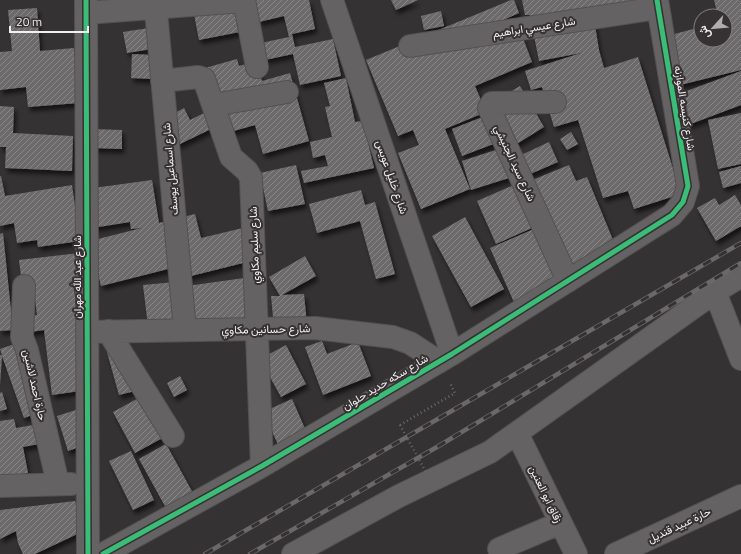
<svg xmlns="http://www.w3.org/2000/svg" width="741" height="554" font-family="'Titillium Web',Vazirmatn,sans-serif">
<defs>
<pattern id="building-hatch" width="6" height="6" patternUnits="userSpaceOnUse"><rect width="6" height="6" fill="#6d6b6c"/><path d="M-1 1l2-2M0 6l6-6M5 7l2-2" fill="none" stroke="#898888"/></pattern>
<filter id="shadow"><feDropShadow dx="2.5" dy="4.5" stdDeviation="2" flood-color="#0009"/></filter>
</defs>
<rect width="100%" height="100%" fill="#353233"/>
<path fill="url(#building-hatch)" filter="url(#shadow)" d="M 244,0 L 250,30 L 199,40 L 193,9 Z
M 258,0 L 309,0 L 315,29 L 292,34 L 295,47 L 333,39 L 341,76 L 300,85 L 293,54 L 265,60 L 261,43 L 289,37 L 284,16 L 259,22 L 254,1 Z
M 391,0 L 418,0 L 396,10 Z
M 511,0 L 514,0 L 519,13 L 474,33 L 488,42 L 490,45 L 521,33 L 532,62 L 475,86 L 486,112 L 445,129 L 470,189 L 421,209 L 398,153 L 419,145 L 413,130 L 398,136 L 366,60 Z
M 522,0 L 634,0 L 636,11 L 594,19 L 599,50 L 604,68 L 638,57 L 681,194 L 634,209 L 628,191 L 603,198 L 578,120 L 554,127 L 542,87 L 531,90 L 525,71 L 581,53 L 539,61 L 530,15 L 525,15 Z
M 714,0 L 741,0 L 741,70 L 676,86 L 663,37 L 701,27 L 701,40 L 725,40 L 725,16 L 718,16 Z
M 37,8 L 40,51 L 74,48 L 79,103 L 28,107 L 26,87 L 0,90 L 0,52 L 12,51 L 8,10 Z
M 441,11 L 444,26 L 424,30 L 421,16 Z
M 149,28 L 152,49 L 127,53 L 123,32 Z
M 132,54 L 153,55 L 152,79 L 131,78 Z
M 237,59 L 239,66 L 256,61 L 262,81 L 290,73 L 309,141 L 263,154 L 255,125 L 223,134 L 205,68 Z
M 741,71 L 741,105 L 688,125 L 676,95 Z
M 346,78 L 355,122 L 363,121 L 374,168 L 304,183 L 301,171 L 328,166 L 325,155 L 313,158 L 310,142 L 332,137 L 325,107 L 330,106 L 324,83 Z
M 520,86 L 544,127 L 515,145 L 490,104 Z
M 0,106 L 14,107 L 13,133 L 73,136 L 72,171 L 5,168 L 6,147 L 0,147 Z
M 184,108 L 190,120 L 208,111 L 215,127 L 178,145 L 165,118 Z
M 741,113 L 741,164 L 718,169 L 708,120 Z
M 485,116 L 496,143 L 462,156 L 452,129 Z
M 93,129 L 122,130 L 122,149 L 93,148 Z
M 571,132 L 578,144 L 567,150 L 560,139 Z
M 549,142 L 558,162 L 528,175 L 519,156 Z
M 502,148 L 512,177 L 471,190 L 462,161 Z
M 296,165 L 305,204 L 268,211 L 260,173 Z
M 569,165 L 576,181 L 587,177 L 618,252 L 568,273 L 530,181 Z
M 741,166 L 741,183 L 723,188 L 719,172 Z
M 0,176 L 1,176 L 5,196 L 72,185 L 80,241 L 38,247 L 37,240 L 17,243 L 14,223 L 0,226 Z
M 152,180 L 159,223 L 195,214 L 201,238 L 243,228 L 251,261 L 175,280 L 172,268 L 101,286 L 90,241 L 142,228 L 131,229 L 130,222 L 92,228 L 86,189 Z
M 521,182 L 541,224 L 496,244 L 477,201 Z
M 361,190 L 365,205 L 375,202 L 395,274 L 376,279 L 360,221 L 317,233 L 309,204 Z
M 735,195 L 741,205 L 741,226 L 716,241 L 697,208 L 715,198 L 719,205 Z
M 465,217 L 504,289 L 471,307 L 432,236 Z
M 534,229 L 561,289 L 517,309 L 490,248 Z
M 3,233 L 13,330 L 0,331 L 0,234 Z
M 79,253 L 84,288 L 74,289 L 87,390 L 52,395 L 44,330 L 23,333 L 21,317 L 37,315 L 34,290 L 23,292 L 19,260 Z
M 305,256 L 316,276 L 282,295 L 304,294 L 307,324 L 274,327 L 271,296 L 280,296 L 269,277 Z
M 244,278 L 249,318 L 186,326 L 180,287 Z
M 175,282 L 179,322 L 148,326 L 143,285 Z
M 29,339 L 46,410 L 24,418 L 2,356 L 0,385 L 0,355 L 2,355 L 0,349 Z
M 322,341 L 327,354 L 358,342 L 371,376 L 323,395 L 305,347 Z
M 286,345 L 306,384 L 281,397 L 260,359 Z
M 123,347 L 135,391 L 119,395 L 107,352 Z
M 180,376 L 187,390 L 174,397 L 167,383 Z
M 2,392 L 7,409 L 0,411 L 0,393 Z
M 146,394 L 168,435 L 135,453 L 113,412 Z
M 292,399 L 310,440 L 282,453 L 263,412 Z
M 79,409 L 90,443 L 68,451 L 57,416 Z
M 14,419 L 16,428 L 51,422 L 55,441 L 23,447 L 28,473 L 0,478 L 0,421 Z
M 166,444 L 193,493 L 166,508 L 139,459 Z
M 131,451 L 154,500 L 133,510 L 109,461 Z
M 75,501 L 88,529 L 35,554 L 23,554 L 18,543 L 16,531 L 0,539 L 0,510 Z"/>
<g fill="none" stroke-linecap="round" stroke-linejoin="round">
<g stroke="#545152" stroke-width="24">
<path id="minor" d="M 86,0 L 88,554
M 155,0 L 185,330
M 244,0 L 257,67
M 332,0 L 452,354
M 86,13 L 244,1
M 410,46 L 658,8
M 162,81 L 198,77 L 204,79 L 231,157 L 247,171 L 251,178 L 262,466
M 555,102 L 492,103 L 489,108 L 568,281
M 214,105 L 287,92
M 24,286 L 22,337 L 27,350 L 58,484
M 715,292 L 741,359
M 108,331 L 173,436
M 87,332 L 315,328 L 393,337 L 410,343 L 439,362
M 517,433 L 576,554
M 0,486 L 71,484
M 499,549 L 560,523
M 103,554 L 262,466 L 452,354 L 672,215 L 683,202 L 688,186 L 657,0
M 293,554 L 399,496 L 490,452 L 715,292 L 741,276
M 616,554 L 741,496"/>
</g>
<path stroke="#6c6b6b" stroke-width="2.5" stroke-dasharray="1 3" stroke-linecap="butt" d="M 400,425 L 455,393 L 450,383"/>
<use href="#minor" stroke="#656263" stroke-width="22"/>
<g stroke="#6a6869" stroke-width="4.5">
<path id="rail" d="M 205,554 L 741,243
M 250,554 L 437,447 L 741,263"/>
</g>
<use href="#rail" stroke="#363133" stroke-width="3" stroke-dasharray="9" stroke-linecap="butt"/>
<path stroke="#6c6b6b" stroke-width="2.5" stroke-dasharray="1 3" stroke-linecap="butt" d="M 400,425 L 427,474"/>
<g stroke="#363133" stroke-width="8">
<path id="cycleway" d="M 86,0 L 88,554
M 103,554 L 262,466 L 452,354 L 672,215 L 683,202 L 688,186 L 657,0"/>
</g>
<use href="#cycleway" stroke="#3abd76" stroke-width="5"/>
</g>
<g text-anchor="middle" dominant-baseline="central" stroke-width="4" stroke-linejoin="round" paint-order="stroke">
<g font-size="11" fill="#f3eff0" stroke="#363133">
<text transform="translate(534 27) rotate(-9)">شارع عيسي ابراهيم</text>
<text transform="translate(685 108) rotate(81)">شارع كنيسه الموازنه</text>
<text transform="translate(515 163) rotate(65)">شارع سيد الجنيشي</text>
<text transform="translate(170 169) rotate(-95)">شارع اسماعيل يوسف</text>
<text transform="translate(392 177) rotate(71)">شارع خليل عويس</text>
<text transform="translate(254 245) rotate(-92)">شارع سليم مكاوي</text>
<text transform="translate(77 277) rotate(-90)">شارع عبد الله مهران</text>
<text transform="translate(266 329) rotate(-1)">شارع حسانين مكاوي</text>
<text transform="translate(385 382) rotate(-31)">شارع سكه حديد حلوان</text>
<text transform="translate(35 385) rotate(77)">حارة احمد لاشين</text>
<text transform="translate(546 494) rotate(64)">زقاق ابو العنين</text>
<text transform="translate(679 525) rotate(-25)">حارة عبيد قنديل</text>
</g>
</g>
<g transform="translate(713 28) rotate(243)"><circle r="19" fill="#363133" stroke="#827d7f"/>
<path d="M0-3L7 15L0 10L-7 15Z" fill="#b0adae"/>
<text y="-6" font-size="11" font-weight="bold" text-anchor="middle" fill="#f3eff0">ش</text>
</g>
<path d="M10 26v6h78v-6" fill="none" stroke="#f3eff0" stroke-width="2"/>
<text x="16" y="26" font-size="12" fill="#f3eff0" stroke="#363133" stroke-width="3" paint-order="stroke">20 m</text>
</svg>
